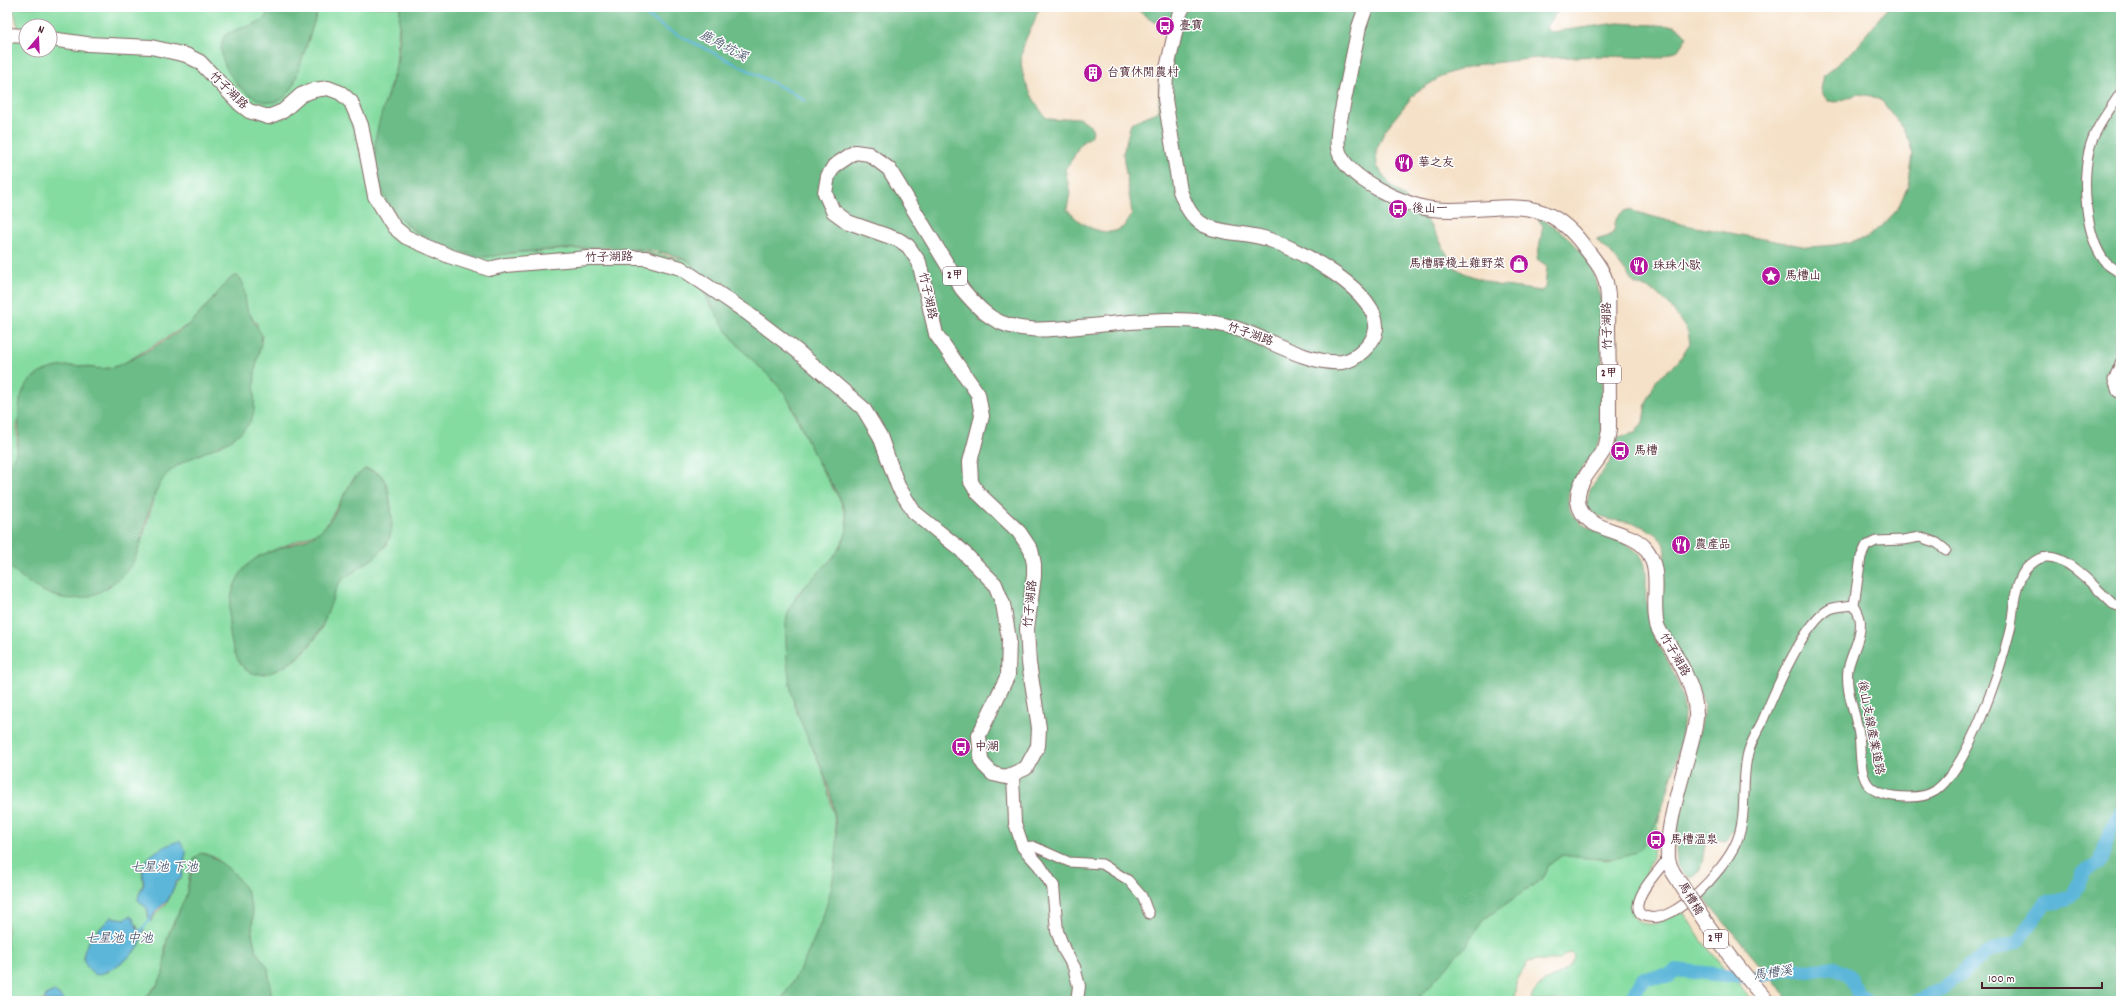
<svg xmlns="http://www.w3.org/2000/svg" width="2128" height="1008" font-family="Dekko,'LXGW WenKai TC',sans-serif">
<rect width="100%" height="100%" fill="#fff"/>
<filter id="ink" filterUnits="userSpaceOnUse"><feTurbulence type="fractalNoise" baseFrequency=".025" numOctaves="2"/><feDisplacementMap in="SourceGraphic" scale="8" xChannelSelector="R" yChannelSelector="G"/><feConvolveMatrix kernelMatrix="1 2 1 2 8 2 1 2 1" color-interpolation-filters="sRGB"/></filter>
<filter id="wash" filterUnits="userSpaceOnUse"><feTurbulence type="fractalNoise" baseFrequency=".012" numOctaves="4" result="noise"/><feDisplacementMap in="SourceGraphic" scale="16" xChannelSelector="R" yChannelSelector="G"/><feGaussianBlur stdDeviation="0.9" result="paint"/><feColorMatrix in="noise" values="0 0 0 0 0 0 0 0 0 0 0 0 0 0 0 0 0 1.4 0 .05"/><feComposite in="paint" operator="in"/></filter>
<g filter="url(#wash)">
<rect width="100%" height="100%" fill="#f5e1c7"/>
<path fill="#85dca1" stroke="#687e66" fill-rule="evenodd" d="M 13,7 L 272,7 L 263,20 L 248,27 L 237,86 L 259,99 L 269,102 L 293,87 L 319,7 L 400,7 L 396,67 L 384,105 L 389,206 L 411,229 L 431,240 L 468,254 L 486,257 L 513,253 L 573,249 L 638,250 L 686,260 L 691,263 L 710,305 L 786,395 L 818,463 L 840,500 L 846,516 L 847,532 L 836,555 L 796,595 L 788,655 L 794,705 L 823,772 L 834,815 L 837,850 L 834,881 L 827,908 L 805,960 L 790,987 L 780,1001 L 272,1001 L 268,969 L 256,951 L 252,934 L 253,915 L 247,891 L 216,858 L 203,853 L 191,867 L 186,896 L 170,930 L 165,947 L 165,966 L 161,980 L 142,1001 L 65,1001 C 58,994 55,990 46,995 L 44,1001 L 7,1001 L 7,564 L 22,579 L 106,589 C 137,564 140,549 150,512 C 153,500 156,487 163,478 C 180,457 209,453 230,440 C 236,437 241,431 246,426 L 257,359 L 257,324 L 247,310 L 241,279 L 238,276 L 232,277 L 191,323 L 119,366 L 101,369 L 80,366 L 52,368 L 33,377 C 28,390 21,405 18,419 C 14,435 23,453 7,466 L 7,39 L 21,39 ZM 26,26 L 50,26 L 50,50 L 26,50 ZM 365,469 C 372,470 379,472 383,478 C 392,489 395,535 386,546 C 373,562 349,568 339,584 C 330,597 328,614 322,627 C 310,653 276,681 247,671 L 244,570 L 259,556 L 319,532 L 327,524 L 353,479 ZM 167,846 L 185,859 L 181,879 C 174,884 172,893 168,901 C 163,909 155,911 152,921 L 149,921 L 147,908 L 138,900 L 140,891 L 143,885 L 142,870 L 145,864 L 149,857 ZM 111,917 L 125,919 L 137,925 L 138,930 L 144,930 L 140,944 L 134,952 L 106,973 L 83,955 L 93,935 Z
M 1660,815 C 1656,837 1654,858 1644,878 C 1640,889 1629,899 1632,912 C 1633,919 1641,924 1648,924 C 1662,926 1673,909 1684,913 L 1701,940 L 1752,1001 L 1531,1001 C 1532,996 1534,990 1538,987 C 1550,976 1570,975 1574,956 L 1572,953 L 1565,954 L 1559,960 L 1537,960 L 1528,962 L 1516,982 L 1514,1001 L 1416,1001 L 1467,944 L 1484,919 L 1543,878 L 1549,865 L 1562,855 L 1608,860 L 1645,844 Z"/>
<path fill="#6cbc87" stroke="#5b6e59" d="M 272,7 L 319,7 L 293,87 C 289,92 286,97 280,100 C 252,113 208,61 225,35 C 242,24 261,30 272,7 Z
M 400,7 L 1043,7 C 1034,12 1037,18 1033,25 C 1011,61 1023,84 1045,117 C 1063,126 1077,106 1093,130 L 1092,135 L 1080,144 L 1073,158 L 1065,169 L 1070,193 L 1067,209 C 1083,230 1121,246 1132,213 L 1123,154 L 1131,123 L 1159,111 L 1159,71 L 1168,28 L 1149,19 L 1138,10 L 1107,10 L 1096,7 L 1565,7 L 1554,15 L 1546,27 L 1551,32 L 1618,23 L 1674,26 L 1681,30 L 1687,37 L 1678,50 L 1659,58 L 1604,56 L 1538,58 L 1474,65 L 1446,74 L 1416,92 L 1385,130 L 1376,151 L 1377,166 L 1388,182 L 1422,214 L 1435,232 L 1454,267 L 1466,274 L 1497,285 L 1541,291 L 1545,288 L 1547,266 L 1537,259 L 1543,226 L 1536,216 C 1559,228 1581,245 1592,270 C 1604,295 1602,327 1602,355 C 1602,382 1602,408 1602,435 C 1600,439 1599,444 1596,449 C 1586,467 1561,486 1570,510 C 1580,536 1634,535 1644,562 C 1648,572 1645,588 1646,598 C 1647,609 1649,620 1652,631 C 1653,638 1659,646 1663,652 C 1673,670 1682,688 1684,709 C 1686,735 1659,839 1636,852 C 1617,863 1583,858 1562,855 L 1549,865 L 1543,878 L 1484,919 L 1467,944 L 1416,1001 L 780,1001 C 794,982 804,962 814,940 C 838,882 846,831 823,771 C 814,749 802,728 795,706 C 788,685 785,646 786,623 C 790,579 856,561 846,515 C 842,497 828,480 819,464 C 806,442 799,414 784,393 C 769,373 748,359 733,339 C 715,316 703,290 691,263 L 686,260 C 645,241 563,249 518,252 C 507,253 495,257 485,257 C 469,256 456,250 441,244 C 394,224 376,198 375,147 C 375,124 391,90 396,67 C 400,48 399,27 400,7 Z
M 1888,7 L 2121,7 L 2121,1001 L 1790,1001 L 1703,897 L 1737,848 L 1736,832 L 1732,831 L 1726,841 L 1712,839 L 1707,840 C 1701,854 1706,869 1691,878 L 1684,875 L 1677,866 L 1676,852 L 1680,803 L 1705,706 L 1699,691 L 1659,620 L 1658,574 L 1666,552 L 1665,545 C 1658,536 1652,530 1641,526 C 1622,518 1601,524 1586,507 L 1590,490 L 1611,460 L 1618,437 L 1635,433 L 1643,422 L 1646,404 L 1656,380 L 1677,363 L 1690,343 L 1688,332 L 1670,306 L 1655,292 L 1635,284 L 1611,253 L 1596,240 L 1609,236 L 1614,232 C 1615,220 1616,214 1628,210 L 1685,225 L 1808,247 L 1835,245 L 1866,238 L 1882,226 L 1897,210 L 1908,186 L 1913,155 L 1909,141 L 1902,127 L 1882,101 L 1871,96 L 1858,94 L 1837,102 L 1828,101 L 1824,96 L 1821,89 L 1824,75 L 1852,52 Z
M 238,276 L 243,283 L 247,310 L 262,335 C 261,348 256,361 255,374 C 254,386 255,398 254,410 C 251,434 222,444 203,453 C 189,459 172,466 163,479 C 147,501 146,531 136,556 C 132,567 123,576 113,583 C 75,614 38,595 7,564 L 7,466 C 32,446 4,400 34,377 C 46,367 65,365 80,366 C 90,367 100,370 110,368 C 124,366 181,332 192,322 C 206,308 218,291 232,277 Z
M 365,469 L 380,474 C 388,483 389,496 391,508 C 396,544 382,553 355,571 C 349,575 343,578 339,584 C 334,591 332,601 329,609 C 321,632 310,648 291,662 C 283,668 273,673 263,674 C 247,675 240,667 235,653 C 223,623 227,572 260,556 C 278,547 302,544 319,532 C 340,517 342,484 365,469 Z
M 200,853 L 211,856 L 224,865 L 233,872 L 247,891 L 253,915 L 252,934 L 256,951 L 268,968 L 272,1001 L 142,1001 L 156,987 L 163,974 L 167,938 L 186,896 L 194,859 Z"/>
<path fill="#5cb6d9" stroke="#536a82" d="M 180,841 L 186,853 L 181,879 L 176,882 L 168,900 L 156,911 L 150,922 L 147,908 L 138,900 C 138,894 141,892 143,886 C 145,881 142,876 143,871 C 143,855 167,844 180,841 Z
M 130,916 L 133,918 L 138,930 L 144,929 C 142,933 142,939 140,944 C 136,955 107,974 96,975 C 67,956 96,933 111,917 L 125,919 Z
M 52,992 L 55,992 L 65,1001 L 44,1001 L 46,995 Z"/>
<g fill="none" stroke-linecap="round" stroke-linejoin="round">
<path stroke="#5cb6d9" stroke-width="2.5" d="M 634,7 L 666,29 L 793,93 L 805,101
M 141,931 L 150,919"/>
<path stroke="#5cb6d9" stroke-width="14" d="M 1630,1001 L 1643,978 L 1670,976 L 1676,970 L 1752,978 L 1789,969 L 1809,971 L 1832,967 L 1850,976 L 1858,994 L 1867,1001
M 1918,1001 L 1943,988 L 1986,953 L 2017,942 L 2046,902 C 2074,901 2075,895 2084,871 L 2100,863 L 2110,830 L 2121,813"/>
</g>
</g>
<g filter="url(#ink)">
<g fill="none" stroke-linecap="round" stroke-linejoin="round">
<g stroke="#866362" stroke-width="11">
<path id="street" d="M 2121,92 C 2110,110 2093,130 2089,151 C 2082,183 2085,237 2106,263 C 2110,267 2116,270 2121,273
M 2121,361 L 2113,380 L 2117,392 L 2121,394
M 1854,605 L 1861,557 L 1866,546 L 1876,541 L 1903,540 L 1920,537 L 1937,543 L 1946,550
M 1023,847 L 1033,846 L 1069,862 L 1102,864 L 1128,880 L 1142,896 L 1149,914
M 1667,859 C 1658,872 1640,889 1638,905 C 1637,910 1640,915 1645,916 C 1674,927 1724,869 1735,845 C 1749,817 1740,783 1748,753 C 1751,742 1757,732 1762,722 C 1774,694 1803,623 1830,609 C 1837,606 1847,606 1854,605 C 1856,609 1859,614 1860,619 C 1863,635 1851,654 1848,669 C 1845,692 1856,713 1859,735 C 1861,749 1859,770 1867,783 C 1875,795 1895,797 1909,797 C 1918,797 1927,796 1935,791 C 1969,767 2000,670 2010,630 C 2014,613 2013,594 2020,579 C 2024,569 2036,557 2047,557 C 2069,556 2097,590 2113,604 L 2121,607"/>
</g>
<g stroke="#866362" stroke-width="14">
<path id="secondary" d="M 1013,775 L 1015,823 L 1023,847 L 1039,865 L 1053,886 L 1057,931 L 1064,950 L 1074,967 L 1079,986 L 1077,1001"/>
</g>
<g stroke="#866362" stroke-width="16">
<path id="primary" d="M 1366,7 L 1359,27 L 1339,125 C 1338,134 1336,144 1339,152 C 1348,179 1405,206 1432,209 C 1493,216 1540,185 1584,246 C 1591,256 1602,267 1605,279 C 1610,295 1608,314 1608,330 C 1609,364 1609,397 1609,430 C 1608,436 1607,442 1605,448 C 1597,465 1576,480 1578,501 C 1582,534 1629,527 1646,549 C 1663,571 1651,600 1657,625 C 1659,632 1664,638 1668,643 C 1681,663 1695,688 1696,713 C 1697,725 1692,739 1689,751 C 1681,782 1666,827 1668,858 C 1668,862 1671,868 1673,872
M 7,35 L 26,36
M 50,39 L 87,44 L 151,47 L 186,55 L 200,62 L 240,104 L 249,111 L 268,117 L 283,111 L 301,95 L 314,90 L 328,88 L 341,93 L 351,102 L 361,125 L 375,196 L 394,227 L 406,237 L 449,256 L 489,269 L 505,265 L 588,258 L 646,258 L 681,268 L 746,312 L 796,350 L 863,408 L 880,436 L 898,486 L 914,512 L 960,549 L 995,584 L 1003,604 L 1009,639 L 1008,675 L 979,735 L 981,760 L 984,765 L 993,774 L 1006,777 L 1026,768 L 1038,746 L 1039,728 L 1029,663 L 1027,629 L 1034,576 L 1034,564 L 1031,550 L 1019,532 L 978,493 L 971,482 L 970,462 L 982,416 L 978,394 L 936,334 L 919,262 L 908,246 L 899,240 L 848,222 L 833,211 L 825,193 L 828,176 L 834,166 L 855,152 L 869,154 L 889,169 L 962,289 C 973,302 986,317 1002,323 C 1026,333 1054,329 1079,327 C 1124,323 1183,314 1228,326 C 1261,334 1308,366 1342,362 C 1356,360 1374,344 1376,329 C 1380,292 1300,250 1270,240 C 1249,232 1224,235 1204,225 C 1191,218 1185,204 1180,191 L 1165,99 L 1166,73 L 1179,15 L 1183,7"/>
</g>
<use href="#street" stroke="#fff" stroke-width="9"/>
<use href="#secondary" stroke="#fff" stroke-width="12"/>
<use href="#primary" stroke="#fff" stroke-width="14"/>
<g stroke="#866362" stroke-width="16" stroke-linecap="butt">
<path id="primary-bridge" d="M 1673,872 C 1702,919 1730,960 1767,1001"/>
</g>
<use href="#primary-bridge" stroke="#fff" stroke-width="14"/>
</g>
</g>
<defs>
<g id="bus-disc" transform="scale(1)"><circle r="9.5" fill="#b5179e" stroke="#fff"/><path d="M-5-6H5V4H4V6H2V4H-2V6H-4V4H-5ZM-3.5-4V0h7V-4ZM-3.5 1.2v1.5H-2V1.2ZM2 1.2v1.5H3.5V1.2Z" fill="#fff"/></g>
<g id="building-disc" transform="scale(1)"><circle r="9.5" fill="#b5179e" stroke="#fff"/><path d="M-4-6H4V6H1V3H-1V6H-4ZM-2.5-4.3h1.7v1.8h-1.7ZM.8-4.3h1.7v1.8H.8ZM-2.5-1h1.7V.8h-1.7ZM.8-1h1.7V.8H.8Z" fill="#fff"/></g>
<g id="restaurant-disc" transform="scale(1)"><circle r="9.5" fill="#b5179e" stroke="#fff"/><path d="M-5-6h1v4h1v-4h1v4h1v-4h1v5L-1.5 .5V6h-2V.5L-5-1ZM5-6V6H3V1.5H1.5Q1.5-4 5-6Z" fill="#fff"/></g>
<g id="shop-disc" transform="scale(1)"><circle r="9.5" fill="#b5179e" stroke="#fff"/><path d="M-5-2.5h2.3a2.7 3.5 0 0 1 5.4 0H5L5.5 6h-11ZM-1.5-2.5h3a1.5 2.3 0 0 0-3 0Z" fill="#fff"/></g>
<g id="sight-disc" transform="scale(1)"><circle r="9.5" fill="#b5179e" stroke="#fff"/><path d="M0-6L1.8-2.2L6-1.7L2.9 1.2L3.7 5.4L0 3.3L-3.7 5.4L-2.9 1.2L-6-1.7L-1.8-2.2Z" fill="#fff"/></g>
</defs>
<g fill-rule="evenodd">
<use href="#bus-disc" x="1165" y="26"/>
<use href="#building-disc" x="1093" y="73"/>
<use href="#restaurant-disc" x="1404" y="163"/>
<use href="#bus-disc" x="1398" y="209"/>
<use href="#shop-disc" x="1519" y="264"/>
<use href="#restaurant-disc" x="1639" y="266"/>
<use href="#sight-disc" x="1771" y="276"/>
<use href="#bus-disc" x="1620" y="451"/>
<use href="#restaurant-disc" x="1681" y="545"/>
<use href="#bus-disc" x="961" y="747"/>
<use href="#bus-disc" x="1656" y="840"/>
</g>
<g text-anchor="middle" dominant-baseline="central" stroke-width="3" stroke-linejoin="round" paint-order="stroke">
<g fill="#fff" stroke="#80626b" stroke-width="1">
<rect x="943" y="267" width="24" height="18" rx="3"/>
<rect x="1597" y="365" width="24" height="18" rx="3"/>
<rect x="1704" y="930" width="24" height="18" rx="3"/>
</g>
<g font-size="11" font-weight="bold" fill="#4a1f2b">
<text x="955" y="276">2甲</text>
<text x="1609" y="374">2甲</text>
<text x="1716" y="939">2甲</text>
</g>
<g font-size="12" fill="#4a1f2b" stroke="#fff" text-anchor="start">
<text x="1179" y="26">臺寶</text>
<text x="1107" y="73">台寶休閒農村</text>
<text x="1418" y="163">華之友</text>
<text x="1412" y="209">後山一</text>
<text x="1505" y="264" text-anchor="end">馬槽驛棧土雞野菜</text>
<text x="1653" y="266">珠珠小歇</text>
<text x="1785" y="276">馬槽山</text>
<text x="1634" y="451">馬槽</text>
<text x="1695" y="545">農產品</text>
<text x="975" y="747">中湖</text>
<text x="1670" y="840">馬槽溫泉</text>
</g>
<g font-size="12" fill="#4a1f2b" stroke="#fff">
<text transform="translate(228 91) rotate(44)">竹子湖路</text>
<text transform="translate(609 258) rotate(-1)">竹子湖路</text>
<text transform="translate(927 296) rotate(78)">竹子湖路</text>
<text transform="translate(1608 326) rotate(-91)">竹子湖路</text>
<text transform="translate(1250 335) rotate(19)">竹子湖路</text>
<text transform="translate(1031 604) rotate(-84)">竹子湖路</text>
<text transform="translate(1674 655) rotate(60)">竹子湖路</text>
<text transform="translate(1870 728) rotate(79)">後山支線產業道路</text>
<text transform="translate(1690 899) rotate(59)">馬槽橋</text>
</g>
<g font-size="13" font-style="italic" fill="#515b71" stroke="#fff">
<text transform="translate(723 47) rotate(28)">鹿角坑溪</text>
<text x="164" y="868">七星池 下池</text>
<text x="119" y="939">七星池 中池</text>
<text transform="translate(1773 974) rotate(-8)">馬槽溪</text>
</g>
</g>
<rect width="2128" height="1008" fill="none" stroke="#fff" stroke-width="24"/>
<g transform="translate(38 38) rotate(19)"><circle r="19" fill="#ffffff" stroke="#b7a5aa"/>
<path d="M0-3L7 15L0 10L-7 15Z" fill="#b5179e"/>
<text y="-6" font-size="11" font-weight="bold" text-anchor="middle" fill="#4a1f2b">N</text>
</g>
<path d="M1982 982v6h120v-6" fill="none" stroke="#4a1f2b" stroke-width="2"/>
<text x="1988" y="982" font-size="12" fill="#4a1f2b" stroke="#ffffff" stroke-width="3" paint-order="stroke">100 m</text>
</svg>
